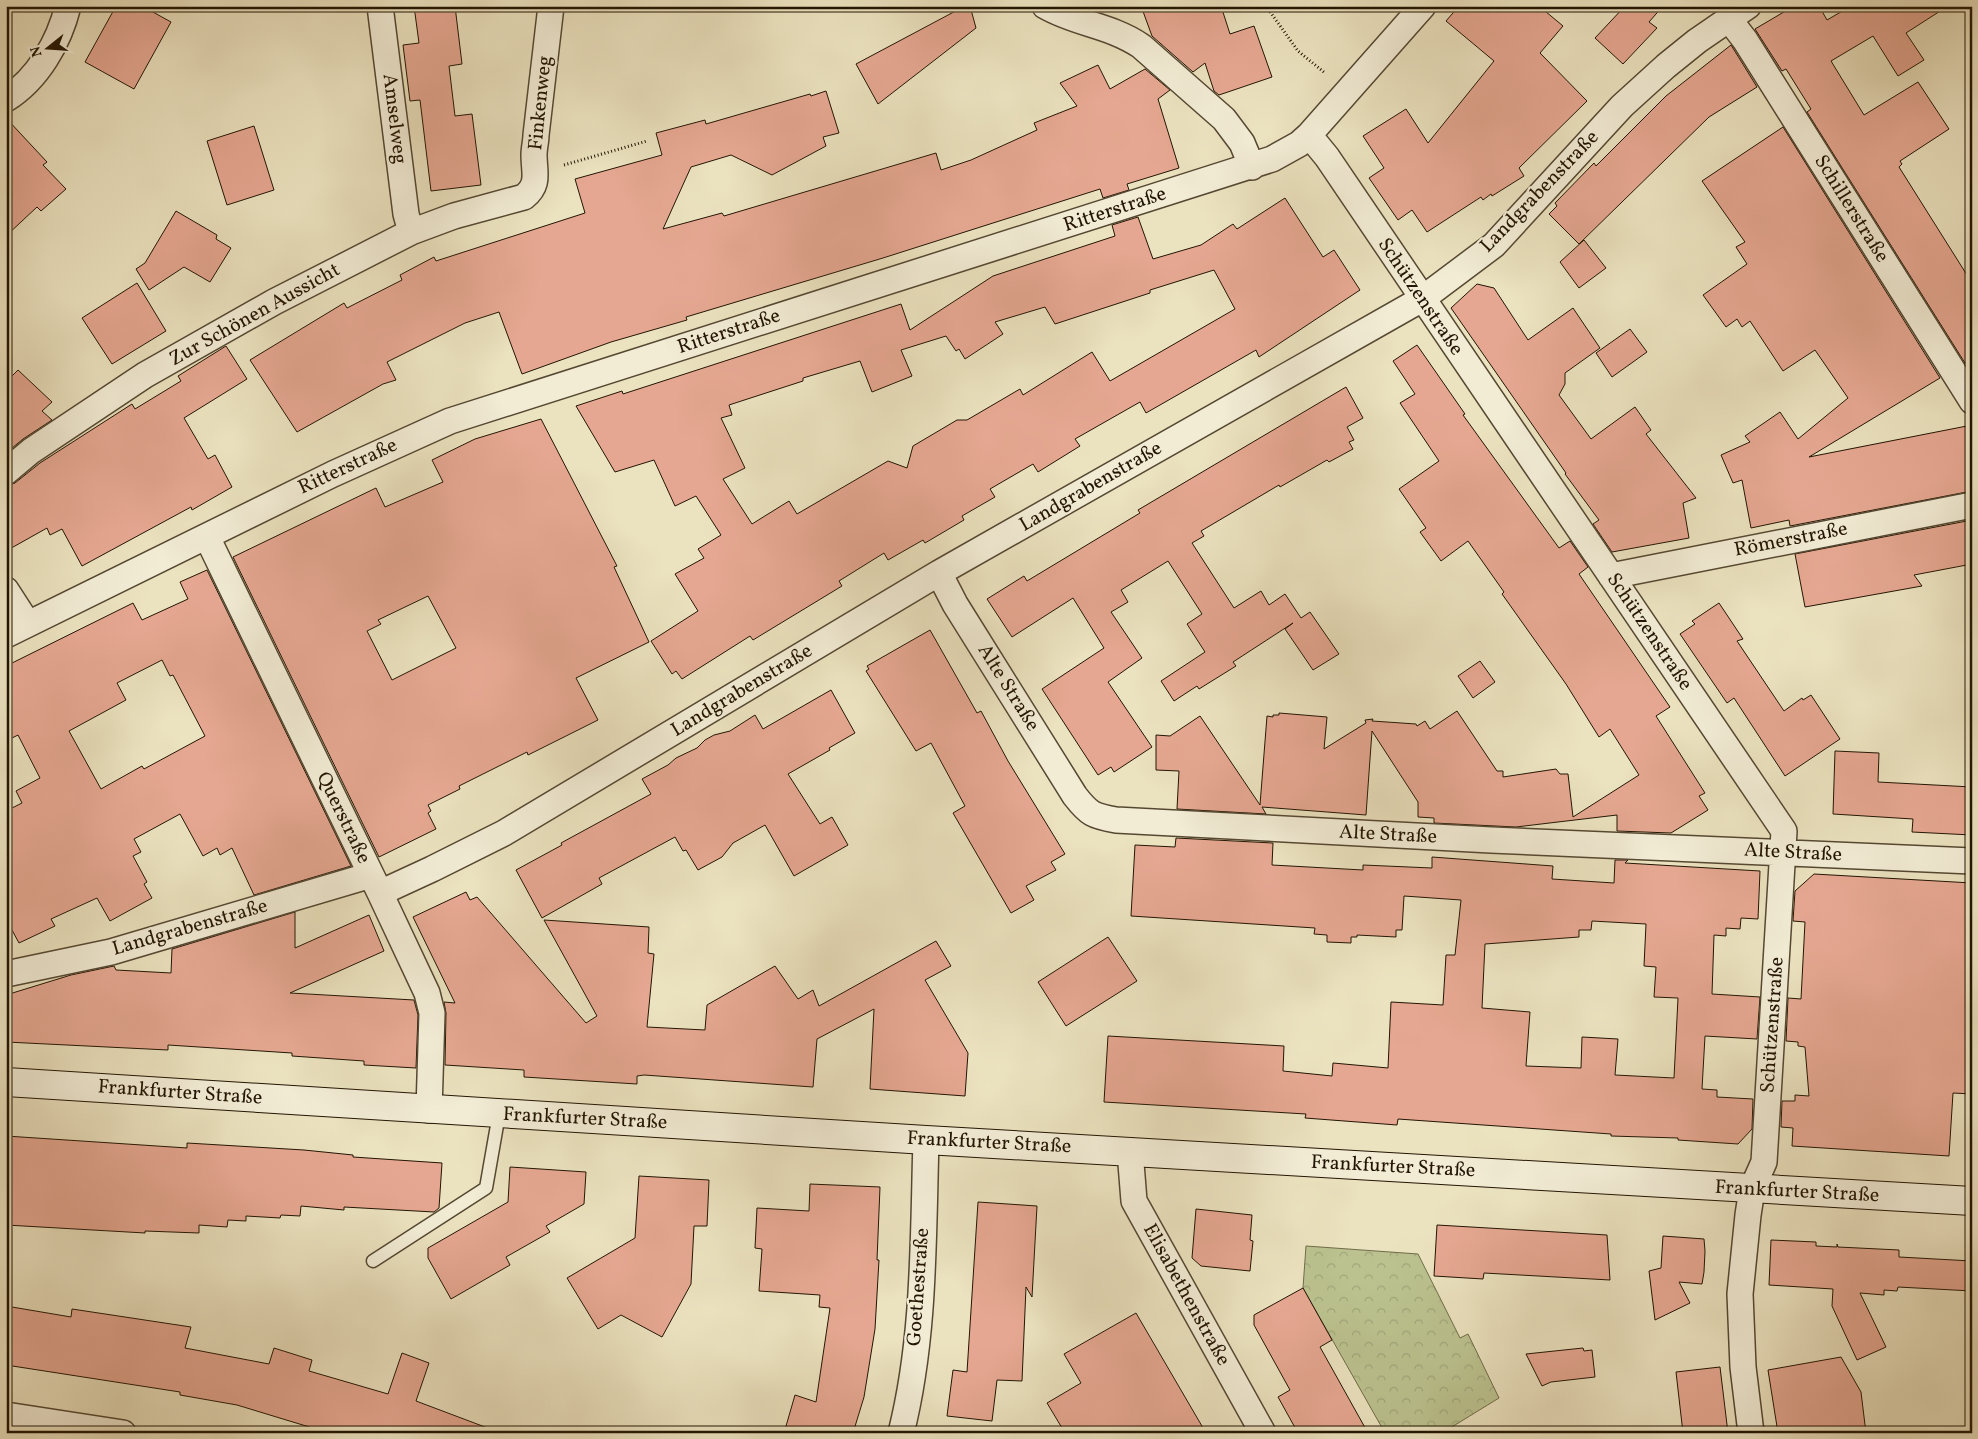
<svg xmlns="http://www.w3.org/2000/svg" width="1978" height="1439" font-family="Vollkorn,serif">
<defs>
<pattern id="forest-crowns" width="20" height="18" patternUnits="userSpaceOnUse" patternTransform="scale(1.25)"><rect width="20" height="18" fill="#bbc28f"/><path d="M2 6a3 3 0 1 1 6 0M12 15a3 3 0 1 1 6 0" fill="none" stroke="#a0a67a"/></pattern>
</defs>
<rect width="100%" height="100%" fill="#ebe2bf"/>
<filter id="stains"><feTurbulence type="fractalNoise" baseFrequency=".004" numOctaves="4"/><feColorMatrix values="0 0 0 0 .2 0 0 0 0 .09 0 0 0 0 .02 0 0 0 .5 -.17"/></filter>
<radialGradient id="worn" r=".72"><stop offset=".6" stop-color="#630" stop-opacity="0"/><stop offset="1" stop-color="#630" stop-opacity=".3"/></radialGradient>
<path fill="url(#forest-crowns)" stroke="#6f6c49" d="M 1306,1246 L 1418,1254 L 1460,1338 L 1468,1334 L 1499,1398 L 1442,1433 L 1385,1433 L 1303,1288 Z"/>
<path fill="#e5a791" stroke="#231503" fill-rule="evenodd" d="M 116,6 L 142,6 L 171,22 L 134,89 L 85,62 Z
M 414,6 L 455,6 L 462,64 L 449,66 L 455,116 L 472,114 L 481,185 L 431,191 L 420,100 L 410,101 L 403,45 L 419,43 Z
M 965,6 L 970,6 L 976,28 L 878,104 L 856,64 Z
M 1141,6 L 1221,6 L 1230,34 L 1254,26 L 1272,77 L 1219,95 L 1214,91 L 1205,63 L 1193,72 L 1152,36 Z
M 1459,6 L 1539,6 L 1563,26 L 1540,53 L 1587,101 L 1519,168 L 1524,176 L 1492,196 L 1491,194 L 1483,200 L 1481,197 L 1427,232 L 1412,210 L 1398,220 L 1369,178 L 1384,168 L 1363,136 L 1406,109 L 1428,143 L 1494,61 L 1446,21 Z
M 1625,6 L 1663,6 L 1649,22 L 1657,28 L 1623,64 L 1595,38 Z
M 1794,6 L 1819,6 L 1827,20 L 1851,6 L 1948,6 L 1906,33 L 1924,60 L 1898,76 L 1873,36 L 1831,61 L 1864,115 L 1918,82 L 1949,129 L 1900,161 L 1902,164 L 1899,167 L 1972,283 L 1972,359 L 1965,363 L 1807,112 L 1811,109 L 1786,69 L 1782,71 L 1755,29 Z
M 1731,45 L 1757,87 L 1709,117 L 1579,244 L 1549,214 L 1557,206 L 1555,203 L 1594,163 L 1596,166 L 1666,96 Z
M 1098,65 L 1110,89 L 1145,69 L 1170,90 L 1158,99 L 1179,168 L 1127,184 L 1129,190 L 1103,198 L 1100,189 L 883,258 L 686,317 L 687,320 L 611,342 L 522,374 L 499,312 L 465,323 L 387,362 L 396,380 L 383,384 L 297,432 L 250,360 L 344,303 L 347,308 L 402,280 L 400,275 L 434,257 L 436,261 L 585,213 L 575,179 L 662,155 L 656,133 L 705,120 L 706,124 L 810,94 L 811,96 L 826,91 L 839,133 L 823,137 L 826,146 L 772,175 L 731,155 L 691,167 L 663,229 L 722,213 L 724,216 L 936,153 L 941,170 L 971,160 L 1037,130 L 1034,123 L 1077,106 L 1060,83 Z
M 6,118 L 47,162 L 43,165 L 66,189 L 41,211 L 37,207 L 6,236 Z
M 254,126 L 274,190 L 227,205 L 207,141 Z
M 1783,127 L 1940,378 L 1809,457 L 1972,425 L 1972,491 L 1790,526 L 1789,520 L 1751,528 L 1742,480 L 1733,483 L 1721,455 L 1750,442 L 1745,436 L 1780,412 L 1798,439 L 1848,398 L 1815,350 L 1783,371 L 1750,321 L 1742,327 L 1737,319 L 1726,327 L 1703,295 L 1747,264 L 1736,247 L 1745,242 L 1702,181 Z
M 1285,198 L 1323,257 L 1334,250 L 1360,290 L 1259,357 L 1256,350 L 1146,413 L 1140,402 L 1075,439 L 1080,446 L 1038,472 L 1033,464 L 990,489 L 995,497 L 962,516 L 964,520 L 925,543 L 923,540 L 888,560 L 884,553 L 839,581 L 842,586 L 753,640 L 750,636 L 682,679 L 676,671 L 672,674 L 651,641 L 698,611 L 675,574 L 704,558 L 698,549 L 721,535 L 696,496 L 675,506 L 654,460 L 615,472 L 576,406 L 622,391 L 623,394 L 901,304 L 910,330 L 993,276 L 1115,236 L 1112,225 L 1138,217 L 1153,259 L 1201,245 L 1233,224 L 1237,229 ZM 1214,270 L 1235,309 L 1110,381 L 1092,352 L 1023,395 L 1020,389 L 967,420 L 957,420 L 913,446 L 907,468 L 888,461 L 797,514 L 789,501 L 752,524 L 723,479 L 745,468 L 721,418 L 732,415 L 729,405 L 803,381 L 803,378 L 860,361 L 872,392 L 912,376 L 901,350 L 946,336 L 956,351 L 959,349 L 965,359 L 1003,334 L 995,322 L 1045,307 L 1055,324 L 1150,293 L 1150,290 Z
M 176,211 L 217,235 L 216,239 L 231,248 L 210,282 L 184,267 L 149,290 L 136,269 L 145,263 Z
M 1584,240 L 1606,268 L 1579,288 L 1560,262 Z
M 137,283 L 166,331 L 112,364 L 82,318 Z
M 1477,284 L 1494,288 L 1528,340 L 1573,308 L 1600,348 L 1565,373 L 1565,384 L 1559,395 L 1591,439 L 1635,407 L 1651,430 L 1646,434 L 1696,498 L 1683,503 L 1689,538 L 1612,552 L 1593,524 L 1599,520 L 1565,474 L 1566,473 L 1451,308 Z
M 1630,329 L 1647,352 L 1612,377 L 1596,353 Z
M 1417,345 L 1465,414 L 1463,415 L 1559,548 L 1570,541 L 1588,567 L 1579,574 L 1670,707 L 1656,716 L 1705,793 L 1699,796 L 1708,810 L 1671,833 L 1617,831 L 1617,815 L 1516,827 L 1434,823 L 1434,818 L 1418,817 L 1418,802 L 1372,731 L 1366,815 L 1262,807 L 1266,814 L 1177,809 L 1179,771 L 1156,770 L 1156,735 L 1170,736 L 1200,716 L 1260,805 L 1267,716 L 1273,717 L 1273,715 L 1279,715 L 1279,713 L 1327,717 L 1324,749 L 1366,723 L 1365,720 L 1373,719 L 1372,721 L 1416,724 L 1417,726 L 1425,721 L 1430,729 L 1457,711 L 1497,771 L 1503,771 L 1503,777 L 1556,769 L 1560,774 L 1568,774 L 1573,817 L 1639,775 L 1610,729 L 1599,737 L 1566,684 L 1502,594 L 1504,592 L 1468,541 L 1441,561 L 1420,532 L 1426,528 L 1399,489 L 1439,461 L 1400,403 L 1415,394 L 1393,361 Z
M 226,346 L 247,379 L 184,418 L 208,459 L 215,455 L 232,487 L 192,510 L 191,507 L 82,566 L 62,529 L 50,535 L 47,528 L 6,551 L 6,486 L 15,483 L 40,463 L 132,404 L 135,409 L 181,381 L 178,376 Z
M 18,370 L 52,402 L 42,411 L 52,420 L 23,439 L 6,453 L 6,382 Z
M 1346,387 L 1363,418 L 1347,427 L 1354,440 L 1349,442 L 1353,449 L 1329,462 L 1327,460 L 1280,487 L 1279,485 L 1201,531 L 1204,536 L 1192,543 L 1234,608 L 1261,591 L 1269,605 L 1285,594 L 1301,618 L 1310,612 L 1339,654 L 1313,670 L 1285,629 L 1293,623 L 1233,662 L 1236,666 L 1199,689 L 1197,686 L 1174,701 L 1161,681 L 1205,652 L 1187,624 L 1202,614 L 1168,561 L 1121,590 L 1128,602 L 1111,612 L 1142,658 L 1108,682 L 1152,747 L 1114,772 L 1111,767 L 1098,775 L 1042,689 L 1104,648 L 1073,598 L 1012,637 L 987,599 L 1024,576 L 1027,581 L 1140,513 L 1138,510 Z
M 541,419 L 617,566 L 614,567 L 649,642 L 576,678 L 598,720 L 528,755 L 527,752 L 459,786 L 460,789 L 428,805 L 431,811 L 428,813 L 436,829 L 379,857 L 233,557 L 376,488 L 385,507 L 443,482 L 432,460 L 475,439 ZM 428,596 L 456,648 L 392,680 L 367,631 L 381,624 L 378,620 Z
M 1972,520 L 1972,564 L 1914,575 L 1922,586 L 1805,607 L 1795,554 Z
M 207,570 L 351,866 L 254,895 L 232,848 L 220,855 L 217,848 L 203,856 L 180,814 L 134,839 L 141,852 L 133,856 L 147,882 L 144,884 L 152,898 L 110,921 L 97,898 L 51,919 L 55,926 L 19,943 L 6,919 L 6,811 L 22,803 L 16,791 L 40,778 L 18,735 L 6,741 L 6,666 L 133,603 L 142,620 L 188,599 L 180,582 ZM 162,660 L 170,676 L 173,675 L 205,736 L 144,769 L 142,766 L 101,789 L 69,731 L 126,700 L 117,683 Z
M 1719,603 L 1743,639 L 1737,641 L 1784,711 L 1802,698 L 1803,700 L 1811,695 L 1840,739 L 1785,776 L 1734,698 L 1727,703 L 1680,634 L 1695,624 L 1692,621 Z
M 930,630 L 977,713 L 981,711 L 1008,761 L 1065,854 L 1051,862 L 1056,870 L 1026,886 L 1034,900 L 1011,913 L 953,813 L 965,806 L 931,743 L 916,751 L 866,671 L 869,669 L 867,666 Z
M 1480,661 L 1495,682 L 1473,698 L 1458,676 Z
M 831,690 L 855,733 L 829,748 L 830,750 L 788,774 L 820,824 L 832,817 L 848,845 L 794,876 L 765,825 L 733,843 L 722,857 L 698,870 L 686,850 L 683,851 L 675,837 L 599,878 L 602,884 L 542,918 L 516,870 L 562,845 L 561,843 L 651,794 L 642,779 L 668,765 L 676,758 L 697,748 L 705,740 L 714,735 L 730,731 L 755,715 L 763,729 Z
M 1835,751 L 1879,753 L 1878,782 L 1972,787 L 1972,835 L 1912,832 L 1913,819 L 1833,814 Z
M 1176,838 L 1273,843 L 1272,865 L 1363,870 L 1363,865 L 1432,868 L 1432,857 L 1553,866 L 1552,879 L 1614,883 L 1615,860 L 1628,860 L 1625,863 L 1760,871 L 1758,919 L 1741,918 L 1740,929 L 1726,928 L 1726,936 L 1714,935 L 1712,994 L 1760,997 L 1757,1039 L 1705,1036 L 1702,1089 L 1717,1090 L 1717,1097 L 1753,1099 L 1752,1129 L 1738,1144 L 1678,1140 L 1678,1138 L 1611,1136 L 1611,1134 L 1398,1119 L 1397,1125 L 1305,1118 L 1306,1114 L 1104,1102 L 1108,1036 L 1284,1046 L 1283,1071 L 1332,1076 L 1333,1063 L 1388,1068 L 1391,1002 L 1443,1005 L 1446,955 L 1455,955 L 1461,900 L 1404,896 L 1402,930 L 1396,930 L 1396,937 L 1357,935 L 1357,937 L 1351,937 L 1351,943 L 1327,942 L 1327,935 L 1314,934 L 1315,928 L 1131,916 L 1135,845 L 1175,847 ZM 1592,921 L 1646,924 L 1644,966 L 1656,967 L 1654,997 L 1678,998 L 1674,1078 L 1615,1075 L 1618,1039 L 1582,1037 L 1581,1068 L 1526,1066 L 1530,1012 L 1482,1008 L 1485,944 L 1579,937 L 1579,930 L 1591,930 Z
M 1814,874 L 1972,883 L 1972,1094 L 1953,1093 L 1949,1156 L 1792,1146 L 1793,1128 L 1781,1127 L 1782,1101 L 1795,1101 L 1795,1095 L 1809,1096 L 1805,1047 L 1798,1046 L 1798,1042 L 1786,1041 L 1788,998 L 1801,999 L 1805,922 L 1793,921 L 1795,891 Z
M 466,892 L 470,900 L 477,897 L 586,1023 L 597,1016 L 544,920 L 649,927 L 648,953 L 654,954 L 647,1027 L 705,1030 L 707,1005 L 775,966 L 798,999 L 813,990 L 819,1006 L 936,941 L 951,966 L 925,980 L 968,1053 L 965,1096 L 870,1089 L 874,1009 L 817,1039 L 813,1087 L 644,1075 L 637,1076 L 637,1084 L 524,1077 L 524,1070 L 445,1065 L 446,1013 L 444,1002 L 455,1003 L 413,917 Z
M 295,912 L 295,948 L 369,915 L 384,951 L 290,993 L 414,1000 L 418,1015 L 416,1068 L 364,1065 L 364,1061 L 292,1056 L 292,1053 L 168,1045 L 168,1050 L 6,1042 L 6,995 L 71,975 L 114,966 L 116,970 L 171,973 L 172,949 Z
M 1108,937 L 1137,981 L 1066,1026 L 1038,982 Z
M 6,1136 L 187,1148 L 187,1143 L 304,1150 L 353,1155 L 353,1157 L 442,1163 L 439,1208 L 434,1212 L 344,1207 L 344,1210 L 301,1206 L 300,1216 L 281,1215 L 280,1218 L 246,1216 L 246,1221 L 228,1220 L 227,1227 L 199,1225 L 199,1233 L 145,1231 L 145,1233 L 6,1225 Z
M 510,1167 L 586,1172 L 584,1204 L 546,1226 L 550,1232 L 506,1257 L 510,1265 L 451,1299 L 428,1258 L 428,1248 L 508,1202 Z
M 639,1176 L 709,1180 L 707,1226 L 694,1226 L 691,1284 L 662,1337 L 621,1315 L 598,1329 L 567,1278 L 635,1238 Z
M 810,1184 L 880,1187 L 877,1260 L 879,1260 L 875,1329 L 864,1397 L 853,1433 L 784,1433 L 795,1395 L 816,1402 L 830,1308 L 819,1307 L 820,1295 L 759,1291 L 762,1249 L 755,1248 L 757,1208 L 809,1211 Z
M 978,1202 L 1037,1206 L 1032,1297 L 1026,1287 L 1022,1381 L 997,1380 L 992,1421 L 947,1416 L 953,1370 L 967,1372 Z
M 1196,1209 L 1252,1215 L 1250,1240 L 1253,1241 L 1250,1271 L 1201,1266 L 1192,1258 Z
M 1437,1225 L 1607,1235 L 1610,1280 L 1484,1273 L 1483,1279 L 1434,1276 Z
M 1663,1236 L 1704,1239 L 1705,1251 L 1704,1272 L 1702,1284 L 1679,1282 L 1690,1303 L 1655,1320 L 1649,1271 L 1661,1268 Z
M 1771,1240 L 1816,1242 L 1816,1246 L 1837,1247 L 1837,1244 L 1838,1247 L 1899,1250 L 1899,1257 L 1972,1261 L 1972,1291 L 1898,1287 L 1897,1291 L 1884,1290 L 1884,1295 L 1860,1293 L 1886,1347 L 1857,1360 L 1832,1306 L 1833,1289 L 1769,1285 Z
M 1303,1288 L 1332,1340 L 1320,1347 L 1368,1433 L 1298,1433 L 1278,1397 L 1290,1390 L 1254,1325 L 1254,1315 Z
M 6,1306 L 71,1317 L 72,1309 L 191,1327 L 185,1348 L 269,1364 L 274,1348 L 312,1360 L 309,1371 L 388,1394 L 402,1353 L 429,1363 L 416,1401 L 493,1430 L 493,1433 L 329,1433 L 237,1405 L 180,1395 L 180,1392 L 6,1365 Z
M 1136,1313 L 1206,1433 L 1065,1433 L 1047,1403 L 1081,1383 L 1064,1354 Z
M 1583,1348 L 1584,1351 L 1592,1350 L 1595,1377 L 1551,1382 L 1542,1386 L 1526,1354 Z
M 1841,1357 L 1861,1392 L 1866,1433 L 1778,1433 L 1768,1370 Z
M 1720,1367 L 1728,1433 L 1683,1433 L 1676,1372 Z"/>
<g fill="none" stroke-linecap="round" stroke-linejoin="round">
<g stroke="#554832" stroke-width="15">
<path id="service" d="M 373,1261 L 486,1188 L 499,1114"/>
</g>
<g stroke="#554832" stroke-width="28">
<path id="minor" d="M 380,6 L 406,214 L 411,232
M 1045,6 C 1076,24 1110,25 1141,46 L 1224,119 L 1242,143 L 1252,167
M 1728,18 L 1745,40 L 1972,401
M 6,99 C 38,79 59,42 68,6
M 1309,135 L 1327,157 L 1784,831 L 1764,1162 L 1752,1189 L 1748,1215 L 1740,1294 L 1743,1367 L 1751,1433
M 6,472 L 31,451 L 145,375 L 274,302 L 411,232 L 454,216 L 524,197 C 540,184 534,173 534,155 C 534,148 536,141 536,135 L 551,6
M 207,537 L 380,893 L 427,993 L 432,1013 L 429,1110
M 939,573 L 955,604 L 1075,796 C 1089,814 1093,816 1116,820 L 1491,840 L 1972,861
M 1611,576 L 1972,505
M 6,590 L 28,624
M 6,635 L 333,474 L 450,421 L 1272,159 L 1299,144 L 1309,135 L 1423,6
M 380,893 L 432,869 L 504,833 L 939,573 L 1422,299 L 1494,245 L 1622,106 L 1666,66 L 1697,41 L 1748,6
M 6,974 L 111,952 L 371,875
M 1130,1151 L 1134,1201 L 1263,1433
M 6,1415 L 123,1433
M 901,1433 C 925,1338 923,1238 926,1140"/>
</g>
<g stroke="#231503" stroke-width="30">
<path id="secondary" d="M 6,1082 L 926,1140 L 1972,1201"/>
</g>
<path stroke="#231503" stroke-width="3" stroke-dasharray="1 2.5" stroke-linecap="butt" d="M 1266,6 L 1298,51 L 1325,73
M 564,165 L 647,141"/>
<use href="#service" stroke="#f2ecd5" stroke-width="12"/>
<use href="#minor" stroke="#f2ecd5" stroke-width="25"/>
<use href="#secondary" stroke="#f2ecd5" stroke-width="28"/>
</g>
<g text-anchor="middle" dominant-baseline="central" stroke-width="4.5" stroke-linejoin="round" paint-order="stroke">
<g font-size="20" fill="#231503" stroke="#f2ecd5">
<text transform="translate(541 103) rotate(-84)">Finkenweg</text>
<text transform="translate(394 119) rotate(83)">Amselweg</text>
<text transform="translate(1540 192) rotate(-46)">Landgrabenstraße</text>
<text transform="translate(1851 209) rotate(58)">Schillerstraße</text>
<text transform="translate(1115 210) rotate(-18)">Ritterstraße</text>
<text transform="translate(1420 297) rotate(56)">Schützenstraße</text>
<text transform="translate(255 315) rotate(-29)">Zur Schönen Aussicht</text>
<text transform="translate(729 332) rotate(-18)">Ritterstraße</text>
<text transform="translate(348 467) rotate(-25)">Ritterstraße</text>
<text transform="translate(1091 487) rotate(-30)">Landgrabenstraße</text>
<text transform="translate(1791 540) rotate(-11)">Römerstraße</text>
<text transform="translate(1649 632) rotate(56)">Schützenstraße</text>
<text transform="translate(1008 688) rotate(58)">Alte Straße</text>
<text transform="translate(742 691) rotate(-31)">Landgrabenstraße</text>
<text transform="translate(343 818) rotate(64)">Querstraße</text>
<text transform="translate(1388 835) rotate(3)">Alte Straße</text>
<text transform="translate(1793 853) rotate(3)">Alte Straße</text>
<text transform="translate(190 928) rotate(-16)">Landgrabenstraße</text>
<text transform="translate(1773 1025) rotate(-86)">Schützenstraße</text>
<text transform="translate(180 1093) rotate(4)">Frankfurter Straße</text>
<text transform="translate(585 1119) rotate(3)">Frankfurter Straße</text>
<text transform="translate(989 1143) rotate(3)">Frankfurter Straße</text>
<text transform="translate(1393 1167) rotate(3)">Frankfurter Straße</text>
<text transform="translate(1797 1192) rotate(3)">Frankfurter Straße</text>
<text transform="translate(919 1287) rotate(-86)">Goethestraße</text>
<text transform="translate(1186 1295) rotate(61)">Elisabethenstraße</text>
</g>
</g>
<rect width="1978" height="1439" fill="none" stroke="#ebe2bf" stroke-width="25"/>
<rect x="8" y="8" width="1963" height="1424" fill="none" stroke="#231503" stroke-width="2.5"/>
<rect x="12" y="12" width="1953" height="1414" fill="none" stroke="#231503"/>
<g transform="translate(48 48) rotate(253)" stroke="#f2ecd5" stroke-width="4" paint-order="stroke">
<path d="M0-4L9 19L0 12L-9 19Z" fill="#231503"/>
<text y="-8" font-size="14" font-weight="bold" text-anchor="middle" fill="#231503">N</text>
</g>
<rect width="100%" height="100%" filter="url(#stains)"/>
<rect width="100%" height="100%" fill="url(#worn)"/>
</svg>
